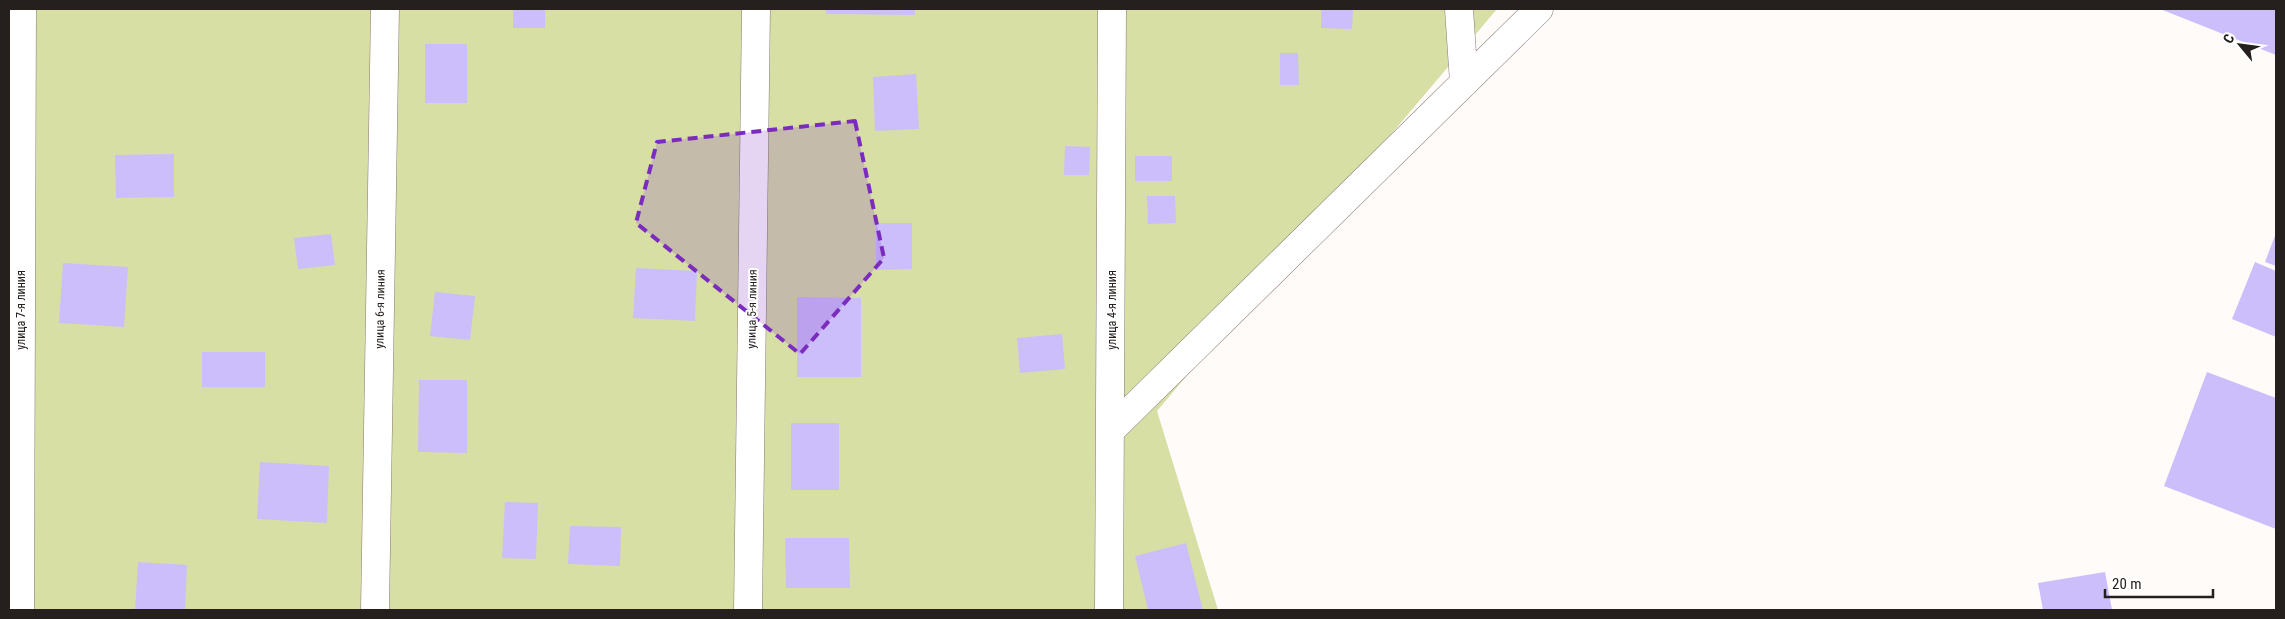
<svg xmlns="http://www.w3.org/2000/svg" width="2285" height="619" font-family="'Roboto Condensed',sans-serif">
<rect width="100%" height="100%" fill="#fefbf9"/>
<path fill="#d8dfa5" d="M 9,9 L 1497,9 L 1157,411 L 1218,610 L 9,610 Z"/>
<path fill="#cbbefb" d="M 513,9 L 545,9 L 545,28 L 513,28 Z
M 826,9 L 915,9 L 915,15 L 826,14 Z
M 1321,9 L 1353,9 L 1352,29 L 1321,28 Z
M 2160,9 L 2276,9 L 2276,55 Z
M 425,44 L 467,44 L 467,103 L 425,103 Z
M 1280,53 L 1298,53 L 1299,85 L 1280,85 Z
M 916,74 L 919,129 L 875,131 L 873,77 Z
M 1065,146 L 1090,147 L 1089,175 L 1064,175 Z
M 174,154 L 174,197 L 116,198 L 115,155 Z
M 1135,156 L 1172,156 L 1172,181 L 1135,181 Z
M 1147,196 L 1175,196 L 1176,223 L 1148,224 Z
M 876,223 L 912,223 L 912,269 L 876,270 Z
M 2276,233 L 2276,266 L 2265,262 Z
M 331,234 L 335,265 L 298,269 L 294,238 Z
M 2255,262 L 2276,271 L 2276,337 L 2232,319 Z
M 63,263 L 128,267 L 124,327 L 59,323 Z
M 636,268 L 697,271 L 695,321 L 633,318 Z
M 435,292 L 475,296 L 470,340 L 430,336 Z
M 797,297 L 861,298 L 861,377 L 797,377 Z
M 1062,334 L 1065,369 L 1020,373 L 1017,338 Z
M 202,352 L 265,352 L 265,387 L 202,387 Z
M 2207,372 L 2276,398 L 2276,529 L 2164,486 Z
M 419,380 L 467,380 L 467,453 L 418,452 Z
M 791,423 L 839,423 L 839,490 L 791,490 Z
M 260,462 L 329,466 L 327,523 L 257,519 Z
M 505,502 L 538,503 L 536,559 L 502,558 Z
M 570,526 L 621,527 L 620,566 L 568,564 Z
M 785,538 L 849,538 L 850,588 L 786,588 Z
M 1186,543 L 1203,610 L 1148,610 L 1135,556 Z
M 138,562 L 187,565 L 185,610 L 135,610 Z
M 2105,572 L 2112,610 L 2043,610 L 2038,583 Z"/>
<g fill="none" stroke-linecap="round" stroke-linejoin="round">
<g stroke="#867872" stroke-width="29">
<path id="minor" d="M 1459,9 L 1464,83
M 1112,429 L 1539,9
M 20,610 L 22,9
M 375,610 L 385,9
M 748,610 L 756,9
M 1109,610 L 1112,9"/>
</g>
<use href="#minor" stroke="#fff" stroke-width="28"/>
</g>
<path fill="#7b2cbf" fill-opacity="0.2" stroke="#7b2cbf" stroke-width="4" stroke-dasharray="10 6" stroke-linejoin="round" d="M 855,121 L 884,258 L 800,354 L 636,223 L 657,142 Z"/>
<g text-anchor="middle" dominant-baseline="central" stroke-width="4" stroke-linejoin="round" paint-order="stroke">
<g font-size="12" fill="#25201d" stroke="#fff">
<text transform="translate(380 309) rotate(-89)">улица 6-я линия</text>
<text transform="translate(752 309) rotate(-89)">улица 5-я линия</text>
<text transform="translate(21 310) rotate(-90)">улица 7-я линия</text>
<text transform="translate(1112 310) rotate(-90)">улица 4-я линия</text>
</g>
</g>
<rect width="2285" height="619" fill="none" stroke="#25201d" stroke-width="20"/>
<g transform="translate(2240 45) rotate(299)" stroke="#ffffff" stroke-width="4" paint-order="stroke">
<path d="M0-4L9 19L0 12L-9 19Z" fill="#25201d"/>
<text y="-8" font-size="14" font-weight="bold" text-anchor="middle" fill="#25201d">С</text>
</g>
<path d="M2105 589v8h108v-8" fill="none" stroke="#25201d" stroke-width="2.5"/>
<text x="2112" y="589" font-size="15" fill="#25201d" stroke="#ffffff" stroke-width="4" paint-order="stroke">20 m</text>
</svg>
